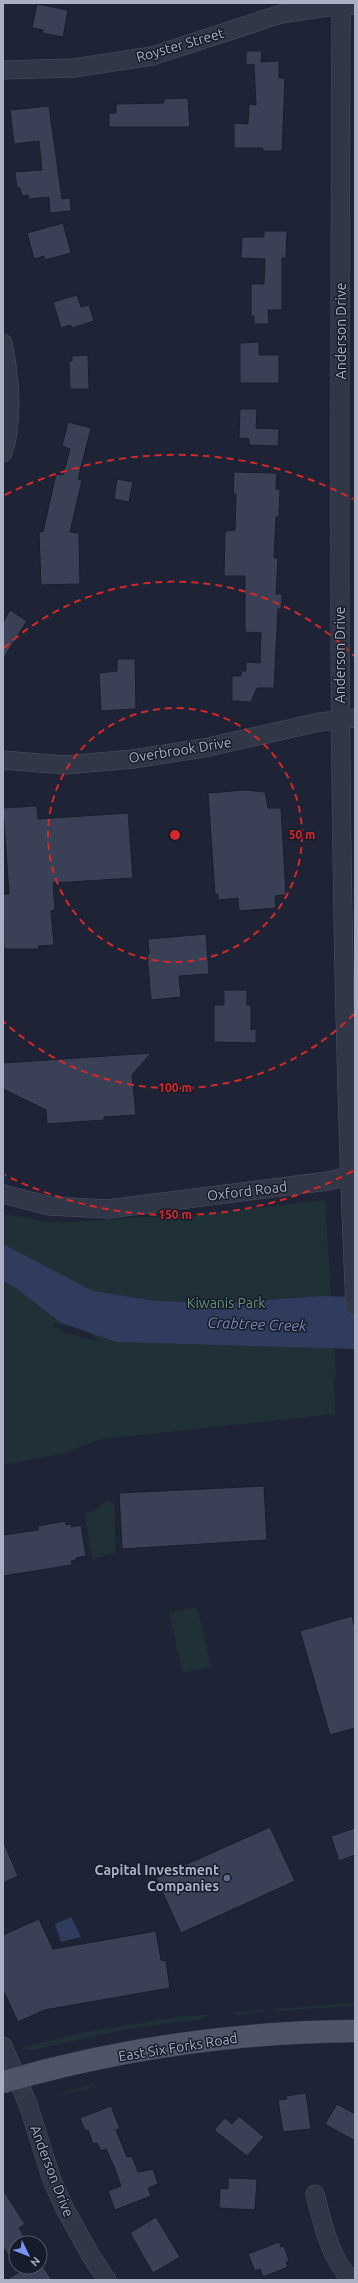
<svg xmlns="http://www.w3.org/2000/svg" width="358" height="2283" font-family="Ubuntu,sans-serif">
<rect width="100%" height="100%" fill="#1e2436"/>
<path fill="#203037" fill-rule="evenodd" d="M 325,1200 L 336,1377 L 334,1378 L 335,1414 L 101,1439 L 64,1453 L 3,1465 L 3,1214 L 56,1223 L 143,1217 L 181,1217 ZM 51,1324 C 70,1324 89,1331 103,1343 L 64,1332 Z
M 107,1500 L 114,1504 L 116,1553 L 92,1559 L 85,1514 L 96,1510 Z
M 197,1607 L 211,1667 L 183,1673 L 169,1613 Z
M 355,2003 L 355,2006 L 276,2011 L 274,2009 L 240,2015 L 234,2012 Z
M 208,2015 L 202,2019 L 127,2029 L 33,2050 L 21,2048 L 81,2033 L 123,2026 L 184,2016 Z
M 98,2083 L 85,2090 L 53,2095 Z"/>
<path fill="#303c5d" d="M 3,1244 L 93,1291 L 155,1301 L 228,1303 L 321,1296 L 355,1297 L 355,1349 L 116,1342 L 60,1322 L 16,1288 L 3,1281 Z
M 71,1917 L 81,1937 L 61,1942 L 55,1924 Z"/>
<path fill="#3a4157" stroke="#191e2c" d="M 37,4 L 68,10 L 63,37 L 42,33 L 43,30 L 32,28 Z
M 246,51 L 262,51 L 261,62 L 279,61 L 279,78 L 285,78 L 282,151 L 263,151 L 263,148 L 234,148 L 234,123 L 248,124 L 249,104 L 256,105 L 254,64 L 246,65 Z
M 188,98 L 190,127 L 109,127 L 109,113 L 116,113 L 116,104 L 164,103 L 164,99 Z
M 49,106 L 62,199 L 70,198 L 71,211 L 50,213 L 49,197 L 29,199 L 28,195 L 22,196 L 20,188 L 17,188 L 15,172 L 42,170 L 39,141 L 14,144 L 10,110 Z
M 63,223 L 71,253 L 45,260 L 44,256 L 34,259 L 27,233 Z
M 264,231 L 287,231 L 286,258 L 282,258 L 282,310 L 268,310 L 269,324 L 254,324 L 254,316 L 251,316 L 251,284 L 264,284 L 265,259 L 241,258 L 242,237 L 264,237 Z
M 77,295 L 81,307 L 89,305 L 94,321 L 72,328 L 70,325 L 61,328 L 53,302 Z
M 259,342 L 259,355 L 279,355 L 279,383 L 240,383 L 240,343 Z
M 88,355 L 89,389 L 70,389 L 69,361 L 72,361 L 72,356 Z
M 240,409 L 257,409 L 256,428 L 279,429 L 278,446 L 249,445 L 249,439 L 239,438 Z
M 68,422 L 91,428 L 78,479 L 82,480 L 70,532 L 79,533 L 80,584 L 41,585 L 39,532 L 43,532 L 56,474 L 63,475 L 70,449 L 62,446 Z
M 234,472 L 277,473 L 276,489 L 280,489 L 279,517 L 276,517 L 274,558 L 278,558 L 276,594 L 282,594 L 282,601 L 281,609 L 278,609 L 274,688 L 257,688 L 251,702 L 232,701 L 232,676 L 241,676 L 241,671 L 246,671 L 246,662 L 260,663 L 261,633 L 245,632 L 245,576 L 224,576 L 225,531 L 235,530 L 236,494 L 233,494 Z
M 117,479 L 133,482 L 129,502 L 114,499 Z
M 10,610 L 27,621 L 3,659 L 3,622 Z
M 117,659 L 135,659 L 136,709 L 101,711 L 99,673 L 117,671 Z
M 245,790 L 265,792 L 268,808 L 281,808 L 286,895 L 275,896 L 276,908 L 239,911 L 238,898 L 218,900 L 218,894 L 215,894 L 208,793 Z
M 37,806 L 38,819 L 128,813 L 133,878 L 53,883 L 55,910 L 51,911 L 54,945 L 38,946 L 39,949 L 4,949 L 3,894 L 9,894 L 3,808 Z
M 206,934 L 209,974 L 179,976 L 181,997 L 151,1000 L 147,954 L 149,954 L 148,939 Z
M 224,990 L 247,990 L 247,1005 L 251,1005 L 251,1030 L 256,1029 L 256,1043 L 214,1042 L 214,1005 L 224,1005 Z
M 151,1053 L 132,1075 L 136,1115 L 104,1117 L 104,1120 L 47,1124 L 46,1110 L 3,1089 L 3,1063 Z
M 264,1486 L 267,1540 L 122,1549 L 119,1493 Z
M 65,1521 L 66,1525 L 71,1524 L 71,1527 L 81,1525 L 86,1556 L 76,1558 L 76,1560 L 71,1561 L 72,1565 L 3,1576 L 3,1535 L 38,1530 L 38,1526 Z
M 352,1616 L 355,1629 L 355,1728 L 330,1735 L 300,1631 Z
M 270,1827 L 295,1881 L 181,1933 L 156,1878 Z
M 355,1828 L 355,1855 L 339,1861 L 331,1836 Z
M 3,1841 L 18,1876 L 3,1883 Z
M 39,1919 L 53,1949 L 156,1931 L 161,1960 L 166,1961 L 170,1988 L 44,2010 L 18,2022 L 3,1990 L 3,1935 Z
M 306,2093 L 311,2129 L 283,2132 L 278,2100 L 287,2099 L 286,2096 Z
M 337,2104 L 355,2114 L 355,2141 L 325,2124 Z
M 111,2106 L 120,2129 L 116,2130 L 127,2157 L 132,2156 L 138,2172 L 153,2169 L 158,2184 L 148,2188 L 151,2196 L 115,2210 L 108,2191 L 121,2186 L 114,2166 L 106,2149 L 101,2151 L 97,2143 L 93,2144 L 88,2130 L 85,2131 L 80,2118 Z
M 239,2116 L 264,2137 L 247,2156 L 214,2130 L 225,2118 L 232,2124 Z
M 228,2178 L 257,2179 L 255,2210 L 219,2208 L 220,2188 L 228,2189 Z
M 3,2190 L 25,2224 L 19,2228 L 28,2243 L 16,2243 L 16,2266 L 3,2247 Z
M 156,2217 L 180,2257 L 153,2273 L 130,2233 Z
M 279,2242 L 281,2247 L 284,2246 L 289,2261 L 286,2262 L 288,2267 L 263,2277 L 260,2269 L 255,2271 L 248,2254 Z
M 40,2262 L 52,2280 L 6,2280 L 19,2272 L 16,2267 L 40,2267 Z"/>
<g fill="none" stroke-linecap="round" stroke-linejoin="round">
<g stroke="#4c5162" stroke-width="19">
<path id="minor" d="M 341,3 C 340,437 335,873 355,1307
M 3,70 L 74,68 L 152,56 L 281,14 L 341,5 L 355,5
M 3,343 C 10,376 14,421 3,453
M 3,760 L 65,765 L 133,759 L 204,748 L 320,722 L 355,718
M 3,1194 L 50,1206 L 108,1209 L 328,1181 L 349,1176 L 355,1172
M 3,2046 L 28,2104 L 52,2180 L 64,2207 L 91,2256 L 107,2280
M 315,2194 C 323,2224 329,2256 351,2280"/>
</g>
<g stroke="#3b4050" stroke-width="23">
<path id="major" d="M 3,2082 C 117,2049 237,2032 355,2031"/>
</g>
<use href="#minor" stroke="#313746" stroke-width="18"/>
<use href="#major" stroke="#4f5567" stroke-width="22"/>
</g>
<g fill="none" stroke="#d62828" stroke-width="2" stroke-dasharray="7 5">
<circle cx="175" cy="835" r="127"/>
<path d="M354 1014A253 253 0 0 1 4 1022M4 648A253 253 0 0 1 354 656"/>
<path d="M353 1171A380 380 0 0 1 5 1175M5 495A380 380 0 0 1 353 499"/>
</g>
<circle fill="#5c6f8a" stroke="#171c2a" stroke-width="1.5" cx="227" cy="1878" r="4"/>
<g text-anchor="middle" dominant-baseline="central" stroke-width="3" stroke-linejoin="round" paint-order="stroke">
<g font-size="14" fill="#abb0c4" stroke="#171c2a">
<text transform="translate(180 45) rotate(-16)">Royster Street</text>
<text transform="translate(341 331) rotate(-90)">Anderson Drive</text>
<text transform="translate(340 655) rotate(-90)">Anderson Drive</text>
<text transform="translate(180 750) rotate(-9)">Overbrook Drive</text>
<text transform="translate(247 1191) rotate(-7)">Oxford Road</text>
<text transform="translate(178 2047) rotate(-9)">East Six Forks Road</text>
<text transform="translate(52 2171) rotate(69)">Anderson Drive</text>
</g>
<g font-size="14" fill="#639476" stroke="#171c2a">
<text x="226" y="1303">Kiwanis Park</text>
</g>
<g font-size="14" font-weight="bold" fill="#abb0c4" stroke="#171c2a" text-anchor="end">
<text x="219" y="1870">Capital Investment<tspan x="219" dy="16">Companies</tspan></text>
</g>
<g font-size="15" font-style="italic" fill="#7a88b2" stroke="#171c2a">
<text transform="translate(257 1324) rotate(2)">Crabtree Creek</text>
</g>
</g>
<circle cx="175" cy="835" r="6" fill="#d62828" stroke="#171c2a" stroke-width="2"/>
<g font-size="12" text-anchor="middle" font-weight="bold" fill="#d62828" stroke="#171c2a" stroke-width="3" stroke-linejoin="round" paint-order="stroke">
<text x="302" y="839">50 m</text>
<text x="175" y="1092">100 m</text>
<text x="175" y="1219">150 m</text>
</g>
<rect width="358" height="2283" fill="none" stroke="#abb0c4" stroke-width="8"/>
<g transform="translate(28 2255) rotate(133)"><circle r="19" fill="#171c2a" stroke="#525768"/>
<path d="M0-3L7 15L0 10L-7 15Z" fill="#7995fa"/>
<text y="-6" font-size="11" font-weight="bold" text-anchor="middle" fill="#abb0c4">N</text>
</g>
</svg>
